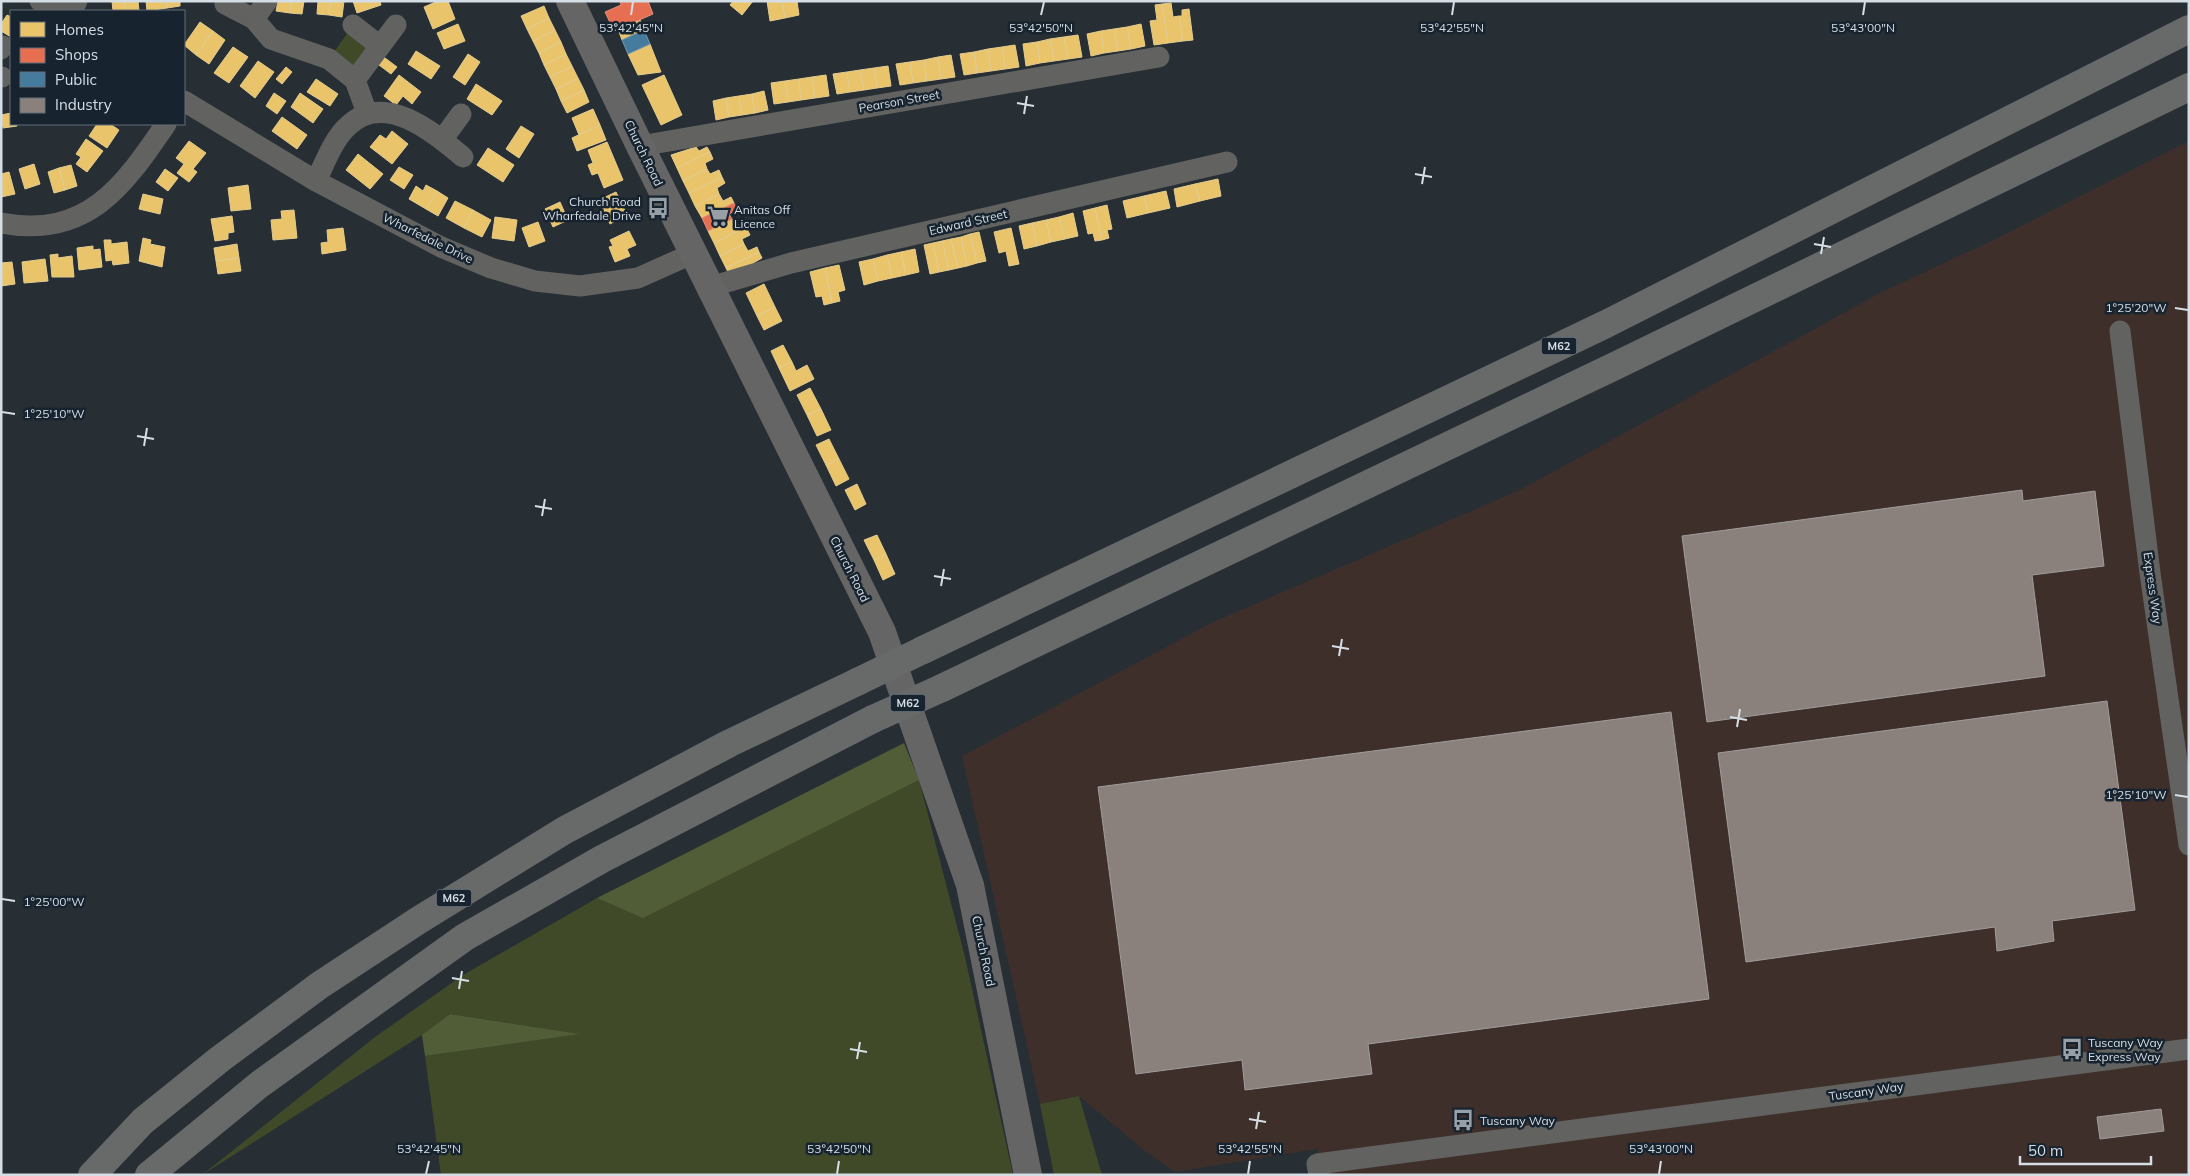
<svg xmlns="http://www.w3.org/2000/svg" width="2190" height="1176" font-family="Mulish,sans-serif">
<rect width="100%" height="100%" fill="#272e34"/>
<path fill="#3e2f2a" d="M 2189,141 L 2189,1175 L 1320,1175 L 1317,1149 L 1175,1172 L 1145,1151 L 1079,1096 L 1040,1104 L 962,756 L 1213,622 L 1520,490 L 1882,292 L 1991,241 Z"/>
<path fill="#404a29" d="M 353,25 L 380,46 L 355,80 L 329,59 Z
M 919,780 L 965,957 L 1013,1175 L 441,1175 L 425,1056 L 578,1034 L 450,1014 L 422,1035 L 202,1175 L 375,1037 L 463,975 L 597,898 L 643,917 Z
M 1079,1096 L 1102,1175 L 1054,1175 L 1040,1104 Z"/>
<path fill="#515d37" d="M 904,743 L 919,780 L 643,918 L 597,898 Z
M 450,1014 L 580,1034 L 425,1056 L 422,1035 Z"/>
<path fill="#e9c46a" stroke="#e3cc8f" d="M 112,1 L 124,1 L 126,11 L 113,11 Z
M 124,1 L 138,1 L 139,11 L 126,11 Z
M 146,1 L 166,1 L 167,8 L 147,11 Z
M 166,1 L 180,1 L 180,6 L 167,8 Z
M 278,1 L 291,1 L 290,13 L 276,11 Z
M 291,1 L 304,1 L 302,14 L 290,13 Z
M 318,1 L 331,1 L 329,15 L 317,14 Z
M 331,1 L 344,1 L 342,17 L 329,15 Z
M 353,1 L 380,1 L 381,5 L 357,13 Z
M 438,1 L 448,1 L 455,19 L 433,29 L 424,7 Z
M 733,1 L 753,1 L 742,15 L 730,5 Z
M 767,1 L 782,1 L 785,18 L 770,21 Z
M 782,1 L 797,1 L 799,15 L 785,18 Z
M 1171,3 L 1173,17 L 1179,16 L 1183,41 L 1168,43 L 1162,4 Z
M 1162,4 L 1168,43 L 1154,45 L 1150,21 L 1157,20 L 1155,5 Z
M 544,6 L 549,18 L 527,29 L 521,16 Z
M 1189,9 L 1193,40 L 1183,41 L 1179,16 L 1182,16 L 1182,10 Z
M 7,15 L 11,17 L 11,37 L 1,31 L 1,24 Z
M 549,18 L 555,30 L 533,41 L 527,29 Z
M 640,20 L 644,30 L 622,40 L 618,29 Z
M 200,22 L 213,31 L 196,55 L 184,45 Z
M 458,24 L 465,41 L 444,49 L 437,33 Z
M 1141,24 L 1145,46 L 1131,49 L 1127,27 Z
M 1127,27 L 1131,49 L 1118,51 L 1114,29 Z
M 1114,29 L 1118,51 L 1104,53 L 1101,31 Z
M 555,30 L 561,42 L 539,53 L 533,41 Z
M 213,31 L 225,40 L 209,64 L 196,55 Z
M 1101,31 L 1104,53 L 1091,56 L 1087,34 Z
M 1078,35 L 1082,57 L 1068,59 L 1064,37 Z
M 1064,37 L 1068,59 L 1054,61 L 1050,39 Z
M 1050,39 L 1054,61 L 1040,63 L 1037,42 Z
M 561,42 L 566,54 L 544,65 L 539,53 Z
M 1037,42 L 1040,63 L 1026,66 L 1023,44 Z
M 650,44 L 661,72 L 638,75 L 628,54 Z
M 1015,45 L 1019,67 L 1005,69 L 1002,47 Z
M 233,47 L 248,57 L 229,83 L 214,73 Z
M 1002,47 L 1005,69 L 991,71 L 988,49 Z
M 988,49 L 991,71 L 977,73 L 974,52 Z
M 416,51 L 440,66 L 431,79 L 408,64 Z
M 974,52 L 977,73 L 964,75 L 960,54 Z
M 468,54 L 480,62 L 465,85 L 453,77 Z
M 566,54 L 572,66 L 550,77 L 544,65 Z
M 381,55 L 397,67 L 391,74 L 375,62 Z
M 951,55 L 955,77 L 941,79 L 938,57 Z
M 938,57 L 941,79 L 927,81 L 924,60 Z
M 924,60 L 927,81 L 913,83 L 910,62 Z
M 258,61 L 274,72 L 255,98 L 240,86 Z
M 910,62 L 913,83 L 900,85 L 896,64 Z
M 572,66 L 578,78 L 556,89 L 550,77 Z
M 888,66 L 891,86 L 877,88 L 874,68 Z
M 286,67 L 292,72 L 282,84 L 276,79 Z
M 874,68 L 877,88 L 864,90 L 860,70 Z
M 860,70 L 864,90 L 850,92 L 847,72 Z
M 847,72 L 850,92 L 837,94 L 833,74 Z
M 399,75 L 421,92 L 412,104 L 403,96 L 396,105 L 384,96 Z
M 664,75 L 682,115 L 661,125 L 642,85 Z
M 826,75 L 829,96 L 815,98 L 812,77 Z
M 812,77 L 815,98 L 801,100 L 799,79 Z
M 578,78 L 584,90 L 561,101 L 556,89 Z
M 316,79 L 338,94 L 330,106 L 307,92 Z
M 799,79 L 801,100 L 788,102 L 785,81 Z
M 785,81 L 788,102 L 774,104 L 771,83 Z
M 476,84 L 502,101 L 492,115 L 467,99 Z
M 584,90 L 589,102 L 567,113 L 561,101 Z
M 764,91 L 768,110 L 755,113 L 752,94 Z
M 274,93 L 286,101 L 277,114 L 266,106 Z
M 300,93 L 323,109 L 313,123 L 291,107 Z
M 752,94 L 755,113 L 742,115 L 739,96 Z
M 739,96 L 742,115 L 729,117 L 726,98 Z
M 726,98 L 729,117 L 716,120 L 713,101 Z
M 593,109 L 600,125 L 579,135 L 572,118 Z
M 11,113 L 11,124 L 17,124 L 17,126 L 3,128 L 1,115 Z
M 282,117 L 307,135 L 297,149 L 272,131 Z
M 97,124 L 110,124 L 119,130 L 107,148 L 89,136 Z
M 600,125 L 606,140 L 577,151 L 572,138 Z
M 521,126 L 534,134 L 519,158 L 506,149 Z
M 392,131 L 408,144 L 392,164 L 370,147 L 380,135 L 386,139 Z
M 86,139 L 103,151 L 87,172 L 76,164 L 81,157 L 76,154 Z
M 189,141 L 206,153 L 193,169 L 197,172 L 189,182 L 177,173 L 184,164 L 176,158 Z
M 607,142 L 623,180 L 604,188 L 598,173 L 592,175 L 588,165 L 593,163 L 588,150 Z
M 696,147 L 699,151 L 707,147 L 710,152 L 677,168 L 671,155 Z
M 488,148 L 514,165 L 503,182 L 477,165 Z
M 710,152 L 713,159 L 705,163 L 707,169 L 683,181 L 677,168 Z
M 358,154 L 383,174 L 370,189 L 346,170 Z
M 34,164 L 40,184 L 25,189 L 19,169 Z
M 71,165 L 77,186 L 65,190 L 59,168 Z
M 399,167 L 413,175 L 404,189 L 390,180 Z
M 59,168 L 65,190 L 54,193 L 48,172 Z
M 165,169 L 178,178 L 168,191 L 156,182 Z
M 707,169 L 710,174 L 719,170 L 722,177 L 689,193 L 683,181 Z
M 9,172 L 15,194 L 1,197 L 1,174 Z
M 722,177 L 725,183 L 717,188 L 719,194 L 695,206 L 689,193 Z
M 1218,179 L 1221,196 L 1200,201 L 1195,184 Z
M 1195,184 L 1200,201 L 1177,207 L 1174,189 Z
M 248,185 L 251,209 L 231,211 L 228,188 Z
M 426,185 L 437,191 L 426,209 L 409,199 L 416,186 L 423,191 Z
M 437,191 L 448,198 L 438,216 L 426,209 Z
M 1166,191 L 1170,208 L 1148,213 L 1144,196 Z
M 616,192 L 627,215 L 610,224 L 599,200 Z
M 143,194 L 163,199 L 160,214 L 139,209 Z
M 719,194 L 723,201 L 731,197 L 734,203 L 702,218 L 695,206 Z
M 1144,196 L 1148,213 L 1127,218 L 1123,201 Z
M 455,201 L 473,210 L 464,228 L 446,218 Z
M 560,202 L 568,220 L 553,227 L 545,209 Z
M 1107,205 L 1112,229 L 1107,230 L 1109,238 L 1102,240 L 1095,208 Z
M 1095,208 L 1102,240 L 1095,241 L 1093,233 L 1088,234 L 1083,211 Z
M 294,210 L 297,238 L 273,240 L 271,220 L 282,219 L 281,211 Z
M 473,210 L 491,220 L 482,237 L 464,228 Z
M 1073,213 L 1078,236 L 1065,239 L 1059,217 Z
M 232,216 L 234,232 L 228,233 L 228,239 L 215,241 L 211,219 Z
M 495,217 L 517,220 L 514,241 L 492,238 Z
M 1059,217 L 1065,239 L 1051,242 L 1046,220 Z
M 732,219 L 736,226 L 744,222 L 746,227 L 714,243 L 708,231 Z
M 1046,220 L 1051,242 L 1037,246 L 1032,223 Z
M 538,222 L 545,241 L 529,247 L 522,228 Z
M 1032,223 L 1037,246 L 1024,249 L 1019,226 Z
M 746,227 L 750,235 L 742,239 L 744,244 L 720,256 L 714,243 Z
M 343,228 L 346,250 L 322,254 L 321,243 L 328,242 L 327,230 Z
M 1011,228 L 1019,264 L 1009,266 L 1006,251 L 999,253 L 994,232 Z
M 629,231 L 636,245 L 627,249 L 630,256 L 615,262 L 609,247 L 613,246 L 610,240 Z
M 979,232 L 986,261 L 977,263 L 970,234 Z
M 970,234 L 977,263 L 967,266 L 961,237 Z
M 961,237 L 967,266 L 958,268 L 951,239 Z
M 143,238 L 151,240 L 150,244 L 165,247 L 162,267 L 139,261 Z
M 951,239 L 958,268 L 949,270 L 942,241 Z
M 104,240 L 111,240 L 111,244 L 127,242 L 129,263 L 113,265 L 112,260 L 106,261 Z
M 942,241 L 949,270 L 939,272 L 933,243 Z
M 933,243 L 939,272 L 930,274 L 924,245 Z
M 237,244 L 239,258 L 216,261 L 214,248 Z
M 744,244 L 748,251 L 757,247 L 759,252 L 726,268 L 720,256 Z
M 93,246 L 93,250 L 100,249 L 102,267 L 79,270 L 77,248 Z
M 915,249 L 919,272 L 906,275 L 901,252 Z
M 759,252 L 762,258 L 753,263 L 756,269 L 730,276 L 726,268 Z
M 901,252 L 906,275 L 892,278 L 887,255 Z
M 58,254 L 58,258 L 72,256 L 74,277 L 52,277 L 50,255 Z
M 887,255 L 892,278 L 878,281 L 873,259 Z
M 239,258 L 241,271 L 218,274 L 216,261 Z
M 45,259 L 48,281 L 24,283 L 22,262 Z
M 873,259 L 878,281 L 864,285 L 859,262 Z
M 12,262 L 15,284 L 1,286 L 1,263 Z
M 839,265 L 845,290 L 838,292 L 840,301 L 832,303 L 825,268 Z
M 825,268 L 832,303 L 824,305 L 822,296 L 816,297 L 810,272 Z
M 764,284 L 775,307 L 757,316 L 746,293 Z
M 775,307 L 782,321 L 764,330 L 757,316 Z
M 783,345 L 792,362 L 779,368 L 771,351 Z
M 792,362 L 796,371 L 807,365 L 814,379 L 790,391 L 779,368 Z
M 810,388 L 821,409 L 807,415 L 797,395 Z
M 821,409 L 831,430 L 817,436 L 807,415 Z
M 829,439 L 839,459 L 826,465 L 816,445 Z
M 839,459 L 849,479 L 836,486 L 826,465 Z
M 857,484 L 866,504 L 855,510 L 845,490 Z
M 877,535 L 886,554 L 874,560 L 864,540 Z
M 886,554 L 895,574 L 883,580 L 874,560 Z"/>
<path fill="#e76f51" stroke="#e2907d" d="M 620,1 L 648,1 L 653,14 L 614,31 L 605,12 L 621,5 Z
M 734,203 L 737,210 L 729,214 L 732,219 L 708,231 L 702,218 Z"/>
<path fill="#457b9d" stroke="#7098b3" d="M 644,30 L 650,44 L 628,54 L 622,40 Z"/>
<path fill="#8a817c" stroke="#a09d9c" d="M 2022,490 L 2023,501 L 2095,491 L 2104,566 L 2032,575 L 2045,676 L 1707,722 L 1682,536 Z
M 2107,701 L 2135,910 L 2052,921 L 2054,941 L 1997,951 L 1995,927 L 1746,962 L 1718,753 Z
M 1671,712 L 1709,999 L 1368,1044 L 1372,1074 L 1245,1090 L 1242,1060 L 1136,1074 L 1098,787 Z
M 2161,1109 L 2164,1131 L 2100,1139 L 2097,1117 Z"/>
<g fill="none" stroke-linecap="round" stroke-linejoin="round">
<path stroke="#626361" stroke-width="21" d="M 40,1 L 60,11
M 225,4 L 254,19 L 271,39 L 329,59 L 355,80 L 367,113
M 72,11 L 77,1
M 254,19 L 267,1
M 353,25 L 380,46
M 1,49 L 3,46
M 1,77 L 2,77
M 355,80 L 396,25
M 184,101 L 316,181 L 441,247 L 491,268 L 535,281 L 580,286 L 638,278 L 694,253
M 442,140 L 461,114
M 640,146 L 1159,57
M 316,181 C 325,163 333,139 349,125 C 385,91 434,133 463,157
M 1,223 C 87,239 123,187 166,124
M 710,287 L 791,263 L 1227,162
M 2120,331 L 2150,573 L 2189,845
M 1319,1175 L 1317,1164 L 2189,1049"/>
<path stroke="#646564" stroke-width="28" d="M 570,1 L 640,146 L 882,632 L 970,885 L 1028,1175"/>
<path stroke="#686a69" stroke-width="28" d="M 923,650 L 1606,324 L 2189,29
M 942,688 L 1615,366 L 2189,87
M 92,1175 L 143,1121 L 220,1059 L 320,985 L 419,920 L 565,830 L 730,743 L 857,682
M 149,1175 L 260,1084 L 465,937 L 602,859 L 873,719"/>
<path stroke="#686a69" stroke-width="28" d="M 857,682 L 923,650
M 873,719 L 942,688"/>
</g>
<path fill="none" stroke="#d5dde5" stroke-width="2" d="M 631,15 L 633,2M 1041,15 L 1044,2M 1452,15 L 1454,2M 1863,15 L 1865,2M 1017,103 L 1034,106M 1024,114 L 1027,96M 1415,174 L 1432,177M 1422,184 L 1425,167M 1814,244 L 1831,247M 1821,254 L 1824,237M 2175,308 L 2188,310M 2,412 L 15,414M 137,436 L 154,439M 144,446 L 147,428M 535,506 L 552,509M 542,516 L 545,499M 934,576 L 951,579M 941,586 L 944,569M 1332,646 L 1349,649M 1339,656 L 1342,639M 1730,717 L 1747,720M 1737,727 L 1740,709M 2175,795 L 2188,797M 2,899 L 15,901M 452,978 L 469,981M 459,989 L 462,971M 850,1049 L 867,1052M 857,1059 L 860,1042M 1249,1119 L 1266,1122M 1256,1129 L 1259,1112M 426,1174 L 429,1161M 837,1174 L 839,1161M 1248,1174 L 1250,1161M 1659,1174 L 1661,1161"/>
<defs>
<g id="bus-bare" transform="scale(1.725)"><path d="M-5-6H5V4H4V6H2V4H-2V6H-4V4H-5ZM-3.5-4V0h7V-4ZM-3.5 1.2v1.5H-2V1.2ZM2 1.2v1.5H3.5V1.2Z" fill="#98a0a7" stroke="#172430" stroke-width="2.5" paint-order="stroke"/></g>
<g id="supermarket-bare" transform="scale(1.725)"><path d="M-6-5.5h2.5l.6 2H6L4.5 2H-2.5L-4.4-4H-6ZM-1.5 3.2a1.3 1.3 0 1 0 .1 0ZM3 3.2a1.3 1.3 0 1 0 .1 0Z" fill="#98a0a7" stroke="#172430" stroke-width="2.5" paint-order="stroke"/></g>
</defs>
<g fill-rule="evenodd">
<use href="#bus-bare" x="658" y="208"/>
<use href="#supermarket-bare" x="718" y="216"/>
<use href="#bus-bare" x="2072" y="1049"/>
<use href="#bus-bare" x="1463" y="1120"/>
</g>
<g text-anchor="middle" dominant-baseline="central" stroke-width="5" stroke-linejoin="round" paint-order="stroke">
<g fill="#172430" stroke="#9ca6af" stroke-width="1">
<rect x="1541.5" y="337.5" width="35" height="17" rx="4"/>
<rect x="890.5" y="694.5" width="35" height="17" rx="4"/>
<rect x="436.5" y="889.5" width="35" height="17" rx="4"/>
</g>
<g font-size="11" font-weight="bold" fill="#d5dde5">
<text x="1559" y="346">M62</text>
<text x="908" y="703">M62</text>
<text x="454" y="898">M62</text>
</g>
<g font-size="12" fill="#d5dde5" stroke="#172430">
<text transform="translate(899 101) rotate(-10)">Pearson Street</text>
<text transform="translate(644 153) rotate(64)">Church Road</text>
<text transform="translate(968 222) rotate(-13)">Edward Street</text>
<text transform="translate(428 238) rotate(26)">Wharfedale Drive</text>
<text transform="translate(850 569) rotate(63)">Church Road</text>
<text transform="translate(2153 588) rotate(82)">Express Way</text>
<text transform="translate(984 951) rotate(78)">Church Road</text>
<text transform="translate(1866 1091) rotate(-8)">Tuscany Way</text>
</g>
<g font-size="12" fill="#d5dde5" stroke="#172430" text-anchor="start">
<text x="641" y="201" text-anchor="end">Church Road<tspan x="641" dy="14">Wharfedale Drive</tspan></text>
<text x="734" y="209">Anitas Off<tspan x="734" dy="14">Licence</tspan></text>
<text x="2088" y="1042">Tuscany Way<tspan x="2088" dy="14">Express Way</tspan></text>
<text x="1480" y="1120">Tuscany Way</text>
</g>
</g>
<g font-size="12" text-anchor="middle" fill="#d5dde5" stroke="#172430" stroke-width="5" stroke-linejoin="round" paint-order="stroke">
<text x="631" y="32">53°42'45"N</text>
<text x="1041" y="32">53°42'50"N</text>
<text x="1452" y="32">53°42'55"N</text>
<text x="1863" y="32">53°43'00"N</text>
<text x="2136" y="312">1°25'20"W</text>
<text x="54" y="418">1°25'10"W</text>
<text x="2136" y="799">1°25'10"W</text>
<text x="54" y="906">1°25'00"W</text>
<text x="429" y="1153">53°42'45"N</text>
<text x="839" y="1153">53°42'50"N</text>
<text x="1250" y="1153">53°42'55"N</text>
<text x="1661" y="1153">53°43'00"N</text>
</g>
<rect width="2190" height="1176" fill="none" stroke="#d5dde5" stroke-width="5"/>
<rect x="10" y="10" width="175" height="115" fill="#172430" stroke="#636e78"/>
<rect x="20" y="22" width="25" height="15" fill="#e9c46a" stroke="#636e78"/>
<text x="55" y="35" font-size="15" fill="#d5dde5">Homes</text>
<rect x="20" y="48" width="25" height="15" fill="#e76f51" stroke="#636e78"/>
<text x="55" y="60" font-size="15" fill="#d5dde5">Shops</text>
<rect x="20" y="72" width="25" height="15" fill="#457b9d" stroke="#636e78"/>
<text x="55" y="85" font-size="15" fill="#d5dde5">Public</text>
<rect x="20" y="98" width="25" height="15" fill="#8a817c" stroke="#636e78"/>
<text x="55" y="110" font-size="15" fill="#d5dde5">Industry</text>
<path d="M2020 1156v8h131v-8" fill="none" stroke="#d5dde5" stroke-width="2.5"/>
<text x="2028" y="1156" font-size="15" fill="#d5dde5" stroke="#172430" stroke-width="4" paint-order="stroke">50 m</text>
</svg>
